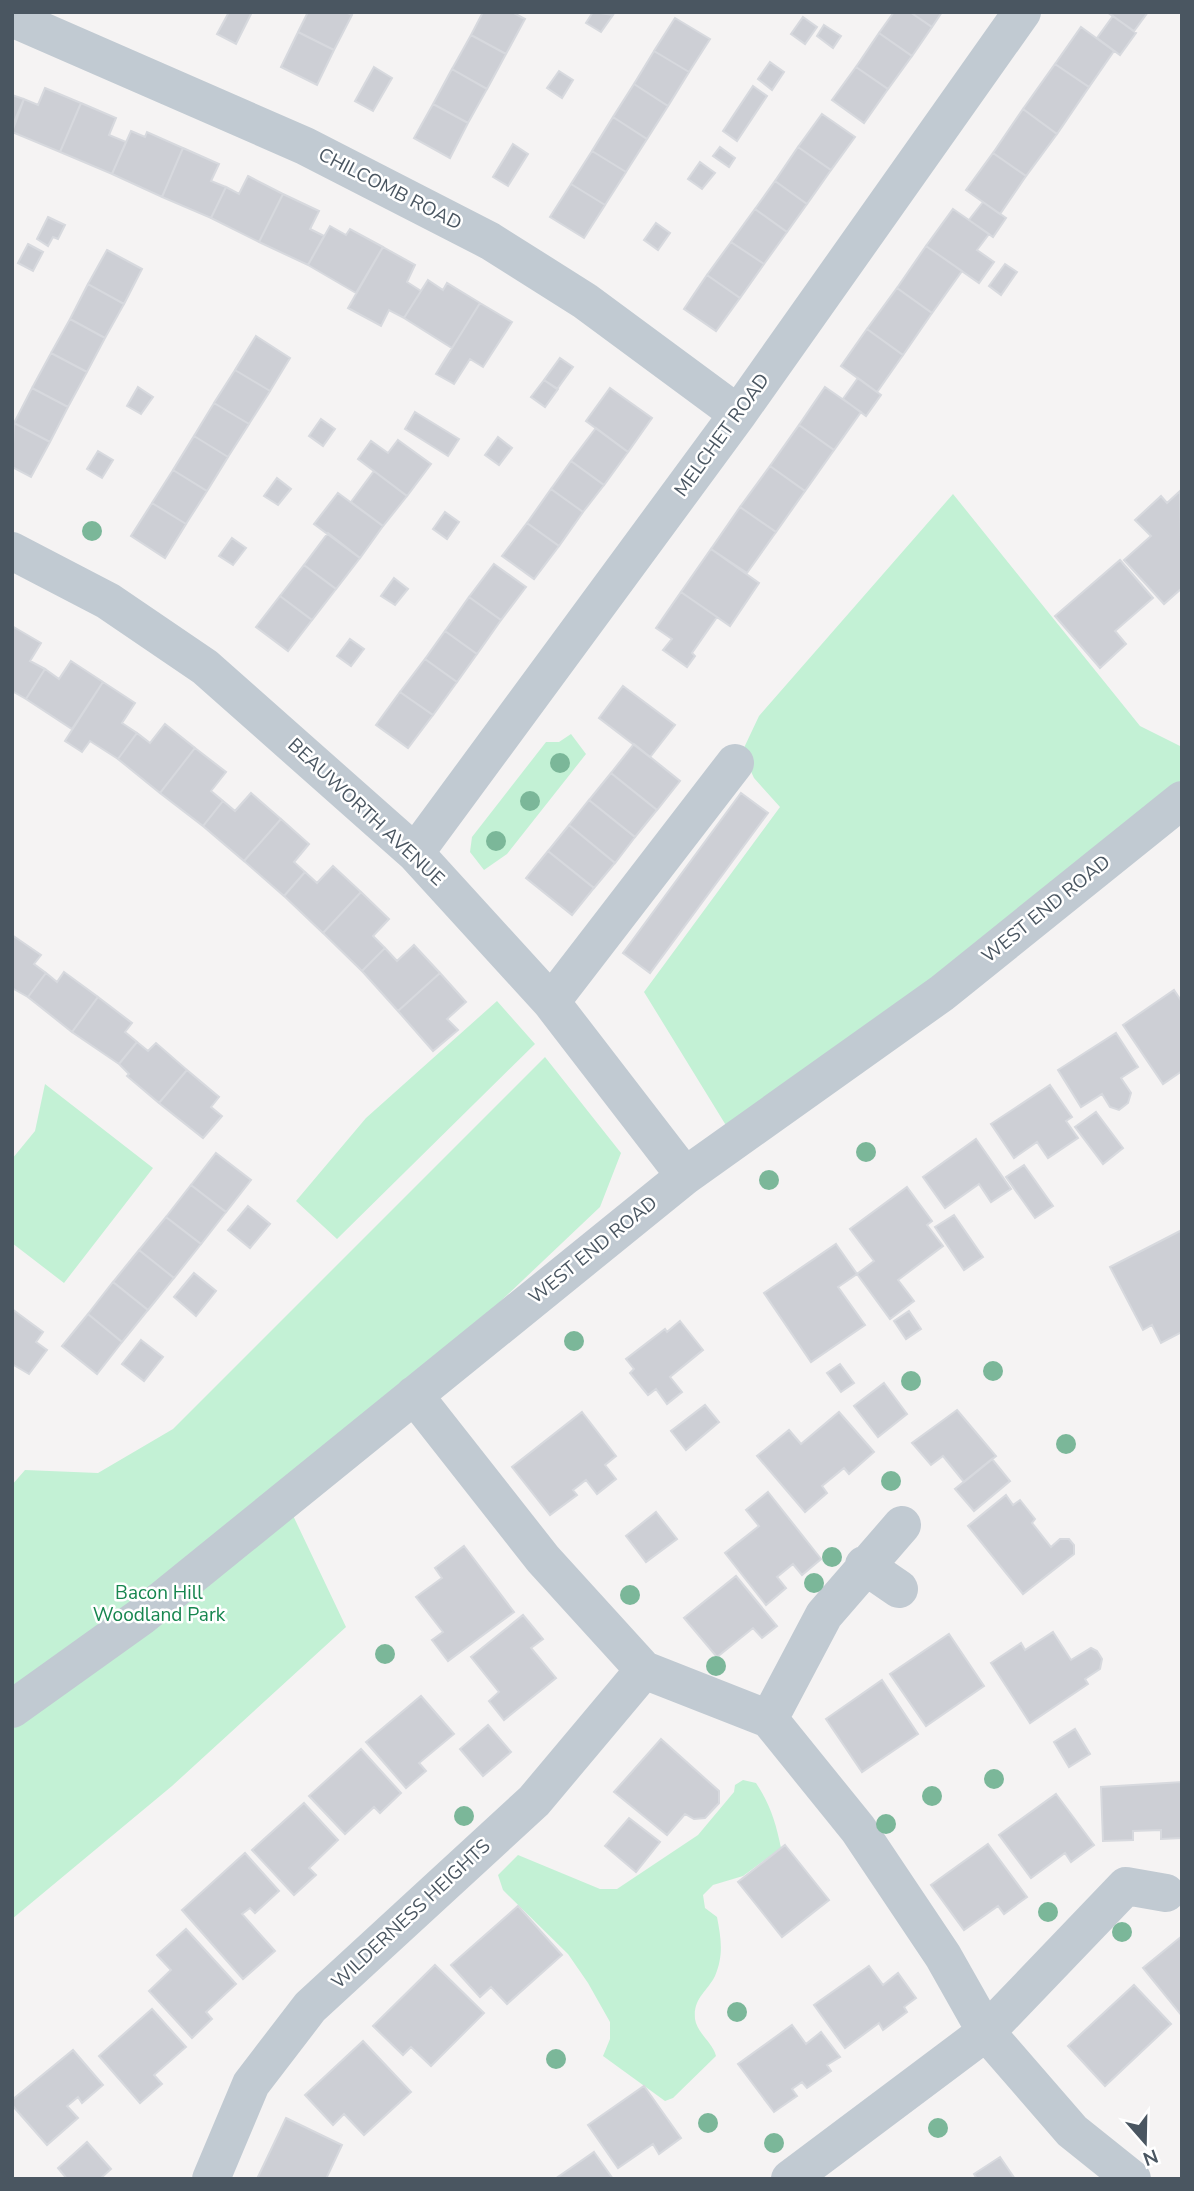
<svg xmlns="http://www.w3.org/2000/svg" width="1194" height="2191" font-family="'Nunito Sans',sans-serif">
<rect width="100%" height="100%" fill="#f5f3f3"/>
<path fill="#c3f1d5" d="M 953,494 L 1140,726 L 1182,747 L 1182,798 L 735,1140 L 644,992 L 780,807 L 754,778 L 742,752 L 759,716 Z
M 571,734 L 586,754 L 507,854 L 484,870 L 470,852 L 472,837 L 546,742 L 559,742 Z
M 497,1001 L 535,1044 L 337,1239 L 296,1201 L 366,1118 Z
M 545,1057 L 621,1153 L 600,1207 L 427,1371 L 279,1486 L 346,1627 L 172,1786 L 12,1919 L 12,1485 L 25,1470 L 98,1473 L 173,1429 Z
M 45,1084 L 153,1168 L 64,1283 L 12,1243 L 12,1159 L 35,1131 Z
M 743,1780 L 756,1783 C 770,1804 776,1823 781,1848 L 743,1876 L 713,1885 L 703,1895 L 705,1908 L 717,1917 C 721,1938 724,1955 715,1976 C 707,1992 693,1998 695,2019 C 697,2033 713,2043 716,2056 L 673,2098 L 665,2101 L 603,2056 L 610,2039 L 610,2022 L 588,1983 L 568,1954 L 503,1890 L 498,1875 L 518,1855 L 600,1889 L 617,1889 L 698,1835 L 734,1792 L 735,1785 Z"/>
<path fill="#cdcfd5" stroke="#d7d9de" stroke-width="2" d="M 229,12 L 252,12 L 236,44 L 217,34 Z
M 308,12 L 346,12 L 352,15 L 334,50 L 298,32 Z
M 483,12 L 512,12 L 525,19 L 506,54 L 471,35 Z
M 593,12 L 613,15 L 601,32 L 586,23 Z
M 894,12 L 910,12 L 932,27 L 912,56 L 879,33 Z
M 910,12 L 942,12 L 932,27 Z
M 1107,12 L 1148,12 L 1134,31 Z
M 1113,16 L 1136,33 L 1120,55 L 1097,38 Z
M 803,17 L 817,27 L 805,44 L 791,34 Z
M 675,18 L 710,39 L 689,72 L 654,51 Z
M 824,25 L 841,36 L 833,48 L 817,36 Z
M 1081,27 L 1114,51 L 1089,87 L 1055,64 Z
M 298,32 L 334,50 L 317,85 L 281,67 Z
M 879,33 L 912,56 L 888,89 L 856,67 Z
M 471,35 L 506,54 L 487,89 L 452,69 Z
M 654,51 L 689,72 L 668,106 L 634,84 Z
M 770,62 L 784,72 L 772,90 L 758,79 Z
M 1055,64 L 1089,87 L 1057,134 L 1023,109 Z
M 374,67 L 392,78 L 373,111 L 355,101 Z
M 856,67 L 888,89 L 864,123 L 832,100 Z
M 452,69 L 487,89 L 468,123 L 433,104 Z
M 559,71 L 573,80 L 562,98 L 547,88 Z
M 634,84 L 668,106 L 647,139 L 613,117 Z
M 753,86 L 767,96 L 737,141 L 723,131 Z
M 45,88 L 81,103 L 60,152 L 12,132 L 24,99 L 38,105 Z
M 12,95 L 24,99 L 12,127 Z
M 81,103 L 116,118 L 109,135 L 126,142 L 112,174 L 60,152 Z
M 433,104 L 468,123 L 450,158 L 414,138 Z
M 1023,109 L 1057,134 L 1026,176 L 993,153 Z
M 822,114 L 855,137 L 831,170 L 798,147 Z
M 613,117 L 647,139 L 626,172 L 592,151 Z
M 131,131 L 145,137 L 147,132 L 183,148 L 162,197 L 112,174 Z
M 513,144 L 528,154 L 508,186 L 493,177 Z
M 720,147 L 735,158 L 729,167 L 713,156 Z
M 798,147 L 831,170 L 807,204 L 775,181 Z
M 183,148 L 219,164 L 211,181 L 226,187 L 211,218 L 162,197 Z
M 592,151 L 626,172 L 605,205 L 571,184 Z
M 993,153 L 1026,176 L 1000,214 L 966,190 Z
M 700,162 L 715,173 L 702,189 L 688,179 Z
M 248,176 L 283,194 L 259,242 L 211,218 L 226,187 L 239,194 Z
M 775,181 L 807,204 L 787,232 L 755,209 Z
M 571,184 L 605,205 L 584,238 L 550,217 Z
M 283,194 L 319,211 L 310,229 L 324,236 L 308,265 L 259,242 Z
M 983,202 L 1006,218 L 993,237 L 969,220 Z
M 755,209 L 787,232 L 764,264 L 731,242 Z
M 953,209 L 989,234 L 977,250 L 994,262 L 979,283 L 926,246 Z
M 48,217 L 65,225 L 58,239 L 53,237 L 48,246 L 37,239 Z
M 656,223 L 670,233 L 658,250 L 644,240 Z
M 330,226 L 346,235 L 350,229 L 383,247 L 356,293 L 308,265 Z
M 731,242 L 764,264 L 740,298 L 707,275 Z
M 28,244 L 43,252 L 33,271 L 18,263 Z
M 926,246 L 962,271 L 932,313 L 897,288 Z
M 383,247 L 415,265 L 407,282 L 421,291 L 404,318 L 389,310 L 381,326 L 348,308 Z
M 107,250 L 142,269 L 124,304 L 88,284 Z
M 1005,264 L 1017,272 L 1001,295 L 989,286 Z
M 707,275 L 740,298 L 716,331 L 684,309 Z
M 428,280 L 443,290 L 447,283 L 480,303 L 452,348 L 404,318 Z
M 88,284 L 124,304 L 105,338 L 70,319 Z
M 897,288 L 932,313 L 903,355 L 867,329 Z
M 480,303 L 512,322 L 483,367 L 470,359 L 454,384 L 436,374 Z
M 70,319 L 105,338 L 87,372 L 51,353 Z
M 867,329 L 903,355 L 877,392 L 841,366 Z
M 256,336 L 290,358 L 270,391 L 235,370 Z
M 51,353 L 87,372 L 68,407 L 32,388 Z
M 560,358 L 573,367 L 557,389 L 544,380 Z
M 235,370 L 270,391 L 249,424 L 214,403 Z
M 858,378 L 881,395 L 866,416 L 843,399 Z
M 544,380 L 558,389 L 545,407 L 531,397 Z
M 138,387 L 153,397 L 141,414 L 127,406 Z
M 825,387 L 861,412 L 834,450 L 799,425 Z
M 32,388 L 68,407 L 50,442 L 14,423 Z
M 610,388 L 652,418 L 628,452 L 586,421 Z
M 214,403 L 249,424 L 228,457 L 194,436 Z
M 415,412 L 459,439 L 448,456 L 405,429 Z
M 321,419 L 335,429 L 323,446 L 309,436 Z
M 14,423 L 50,442 L 31,477 L 12,467 Z
M 799,425 L 834,450 L 805,491 L 770,466 Z
M 596,428 L 628,452 L 604,485 L 571,461 Z
M 194,436 L 228,457 L 207,491 L 173,470 Z
M 498,437 L 512,448 L 499,465 L 485,455 Z
M 398,440 L 431,464 L 407,496 L 358,459 L 371,441 L 388,453 Z
M 98,451 L 113,460 L 102,478 L 87,469 Z
M 571,461 L 604,485 L 583,512 L 551,489 Z
M 770,466 L 805,491 L 776,532 L 740,507 Z
M 173,470 L 207,491 L 186,524 L 152,503 Z
M 374,471 L 407,496 L 383,526 L 351,502 Z
M 277,478 L 291,489 L 278,505 L 264,496 Z
M 551,489 L 583,512 L 559,546 L 527,523 Z
M 1180,491 L 1182,588 L 1164,604 L 1124,560 L 1151,536 L 1135,520 L 1161,496 L 1167,503 Z
M 338,493 L 383,526 L 360,558 L 314,524 Z
M 152,503 L 186,524 L 165,558 L 131,536 Z
M 740,507 L 776,532 L 747,573 L 711,549 Z
M 445,512 L 459,522 L 447,539 L 433,529 Z
M 527,523 L 559,546 L 534,579 L 502,556 Z
M 328,533 L 360,558 L 336,589 L 304,565 Z
M 232,538 L 246,548 L 233,565 L 219,556 Z
M 711,549 L 759,583 L 730,626 L 681,592 Z
M 1120,560 L 1153,598 L 1115,631 L 1126,644 L 1100,668 L 1055,616 Z
M 494,564 L 526,587 L 501,620 L 469,597 Z
M 304,565 L 336,589 L 312,620 L 280,596 Z
M 394,578 L 408,589 L 395,605 L 381,596 Z
M 681,592 L 717,617 L 692,653 L 695,656 L 687,667 L 663,650 L 672,639 L 656,628 Z
M 280,596 L 312,620 L 288,651 L 256,627 Z
M 469,597 L 501,620 L 477,654 L 445,631 Z
M 12,626 L 41,643 L 30,661 L 45,669 L 26,699 L 12,691 Z
M 445,631 L 477,654 L 457,682 L 425,659 Z
M 350,639 L 364,649 L 351,666 L 337,656 Z
M 425,659 L 457,682 L 433,715 L 400,692 Z
M 71,661 L 103,682 L 72,729 L 26,699 L 45,669 L 59,679 Z
M 103,682 L 135,703 L 122,723 L 137,733 L 118,759 L 90,741 L 82,752 L 65,741 Z
M 623,686 L 675,725 L 650,757 L 599,718 Z
M 400,692 L 433,715 L 408,748 L 376,725 Z
M 165,724 L 195,748 L 160,793 L 118,759 L 137,733 L 150,743 Z
M 634,744 L 680,781 L 657,810 L 611,773 Z
M 195,748 L 226,772 L 211,791 L 223,801 L 203,826 L 160,793 Z
M 611,773 L 657,810 L 635,837 L 589,800 Z
M 251,793 L 281,819 L 244,861 L 203,826 L 223,801 L 235,811 Z
M 741,793 L 768,813 L 650,973 L 623,953 Z
M 589,800 L 635,837 L 615,863 L 569,825 Z
M 281,819 L 309,844 L 294,862 L 305,872 L 284,896 L 244,861 Z
M 569,825 L 615,863 L 594,888 L 548,851 Z
M 548,851 L 594,888 L 572,915 L 526,878 Z
M 333,866 L 361,892 L 323,933 L 284,896 L 305,872 L 317,883 Z
M 361,892 L 389,919 L 373,936 L 385,948 L 362,971 L 323,933 Z
M 12,935 L 41,955 L 34,964 L 46,973 L 28,997 L 12,988 Z
M 414,945 L 440,973 L 398,1011 L 362,971 L 385,948 L 397,961 Z
M 64,972 L 98,997 L 72,1032 L 28,997 L 46,973 L 57,982 Z
M 440,973 L 466,1002 L 447,1019 L 458,1030 L 433,1051 L 398,1011 Z
M 1174,990 L 1182,1002 L 1182,1071 L 1163,1084 L 1123,1025 Z
M 98,997 L 132,1023 L 125,1032 L 137,1042 L 119,1064 L 72,1032 Z
M 1116,1033 L 1138,1067 L 1121,1078 L 1131,1093 L 1128,1103 L 1119,1110 L 1110,1107 L 1102,1094 L 1081,1107 L 1058,1070 Z
M 137,1042 L 148,1051 L 156,1043 L 187,1070 L 159,1103 L 127,1076 L 129,1074 L 119,1064 Z
M 187,1070 L 219,1097 L 211,1107 L 222,1116 L 203,1138 L 159,1103 Z
M 1050,1085 L 1072,1117 L 1066,1121 L 1078,1138 L 1048,1158 L 1037,1142 L 1014,1158 L 991,1124 Z
M 1096,1112 L 1123,1148 L 1103,1164 L 1075,1127 Z
M 976,1139 L 1011,1189 L 991,1202 L 979,1184 L 945,1208 L 923,1177 Z
M 216,1153 L 251,1180 L 226,1212 L 191,1185 Z
M 1024,1165 L 1053,1206 L 1035,1218 L 1006,1177 Z
M 191,1185 L 226,1212 L 201,1244 L 166,1217 Z
M 907,1187 L 932,1221 L 927,1225 L 943,1246 L 898,1280 L 914,1301 L 890,1319 L 857,1274 L 874,1261 L 850,1229 Z
M 248,1206 L 270,1224 L 250,1248 L 228,1230 Z
M 954,1215 L 983,1257 L 964,1270 L 935,1227 Z
M 166,1217 L 201,1244 L 174,1278 L 139,1250 Z
M 1182,1230 L 1182,1332 L 1161,1343 L 1152,1325 L 1143,1330 L 1110,1267 Z
M 836,1244 L 857,1274 L 838,1287 L 865,1325 L 811,1362 L 764,1293 Z
M 139,1250 L 174,1278 L 148,1310 L 113,1282 Z
M 194,1273 L 216,1291 L 196,1316 L 174,1297 Z
M 113,1282 L 148,1310 L 122,1342 L 88,1314 Z
M 12,1309 L 43,1332 L 36,1342 L 47,1350 L 29,1374 L 12,1364 Z
M 909,1311 L 921,1329 L 906,1339 L 894,1321 Z
M 88,1314 L 122,1342 L 97,1374 L 62,1346 Z
M 680,1321 L 703,1350 L 670,1377 L 682,1392 L 667,1404 L 656,1389 L 648,1395 L 630,1373 L 634,1369 L 626,1359 L 665,1329 L 667,1332 Z
M 141,1340 L 163,1357 L 144,1381 L 122,1364 Z
M 840,1364 L 854,1383 L 841,1392 L 827,1373 Z
M 884,1383 L 907,1414 L 878,1437 L 854,1406 Z
M 705,1405 L 719,1422 L 686,1450 L 671,1431 Z
M 957,1410 L 996,1456 L 964,1482 L 943,1456 L 931,1465 L 912,1443 Z
M 582,1412 L 616,1456 L 605,1465 L 616,1479 L 597,1494 L 586,1480 L 573,1490 L 577,1495 L 550,1515 L 512,1467 Z
M 839,1412 L 874,1452 L 849,1474 L 844,1468 L 822,1486 L 827,1493 L 805,1512 L 757,1456 L 789,1430 L 801,1444 Z
M 992,1459 L 1010,1481 L 974,1511 L 955,1489 Z
M 768,1492 L 821,1559 L 802,1575 L 793,1564 L 777,1577 L 786,1588 L 766,1605 L 725,1553 L 759,1526 L 746,1510 Z
M 1006,1495 L 1013,1505 L 1020,1500 L 1035,1519 L 1032,1523 L 1051,1547 L 1060,1539 L 1069,1539 L 1074,1545 L 1074,1554 L 1023,1594 L 968,1526 Z
M 656,1512 L 677,1539 L 646,1562 L 626,1536 Z
M 464,1546 L 514,1612 L 448,1661 L 432,1640 L 443,1632 L 416,1597 L 442,1578 L 435,1568 Z
M 736,1576 L 777,1626 L 762,1638 L 753,1628 L 717,1657 L 684,1618 Z
M 523,1615 L 543,1639 L 531,1648 L 556,1678 L 504,1720 L 489,1701 L 499,1692 L 471,1657 Z
M 1053,1632 L 1071,1660 L 1091,1648 L 1097,1651 L 1102,1659 L 1100,1669 L 1085,1679 L 1088,1684 L 1030,1723 L 991,1663 L 1021,1643 L 1025,1650 Z
M 949,1634 L 984,1686 L 926,1726 L 890,1674 Z
M 882,1680 L 918,1734 L 862,1772 L 826,1719 Z
M 421,1696 L 454,1734 L 419,1763 L 426,1771 L 406,1788 L 366,1742 Z
M 488,1725 L 511,1752 L 483,1776 L 460,1749 Z
M 1075,1729 L 1090,1754 L 1069,1767 L 1054,1742 Z
M 661,1739 L 719,1791 L 719,1803 L 705,1818 L 694,1819 L 685,1814 L 667,1835 L 614,1792 Z
M 361,1749 L 401,1793 L 380,1813 L 374,1807 L 345,1834 L 309,1796 Z
M 1182,1782 L 1182,1838 L 1161,1839 L 1161,1830 L 1133,1831 L 1133,1840 L 1103,1841 L 1101,1787 Z
M 1056,1794 L 1094,1845 L 1071,1862 L 1065,1853 L 1031,1878 L 999,1835 Z
M 304,1803 L 338,1840 L 309,1868 L 316,1875 L 294,1895 L 252,1850 Z
M 629,1818 L 660,1842 L 636,1872 L 605,1846 Z
M 988,1844 L 1027,1897 L 1004,1914 L 998,1906 L 964,1930 L 931,1885 Z
M 785,1845 L 829,1900 L 782,1937 L 738,1882 Z
M 245,1853 L 279,1891 L 255,1913 L 250,1908 L 242,1914 L 275,1951 L 243,1979 L 182,1910 Z
M 518,1906 L 562,1955 L 507,2004 L 491,1987 L 480,1997 L 451,1965 Z
M 186,1929 L 236,1984 L 206,2012 L 212,2019 L 192,2038 L 149,1991 L 171,1970 L 157,1955 Z
M 1182,1936 L 1182,2016 L 1143,1968 Z
M 435,1965 L 484,2013 L 431,2066 L 411,2047 L 403,2055 L 373,2026 Z
M 869,1966 L 883,1985 L 898,1973 L 916,1998 L 904,2007 L 907,2012 L 883,2030 L 879,2023 L 845,2048 L 814,2005 Z
M 1134,1985 L 1171,2024 L 1105,2086 L 1068,2046 Z
M 152,2009 L 186,2047 L 154,2075 L 162,2084 L 140,2103 L 99,2056 Z
M 792,2025 L 806,2044 L 821,2032 L 840,2057 L 827,2065 L 831,2071 L 807,2088 L 802,2082 L 792,2089 L 797,2096 L 774,2112 L 738,2064 Z
M 363,2041 L 411,2092 L 364,2135 L 344,2114 L 333,2125 L 305,2095 Z
M 73,2050 L 103,2085 L 82,2103 L 78,2097 L 67,2106 L 78,2118 L 47,2145 L 12,2105 L 12,2100 Z
M 644,2086 L 681,2138 L 659,2154 L 653,2144 L 618,2168 L 588,2125 Z
M 286,2118 L 342,2145 L 326,2179 L 257,2179 Z
M 87,2142 L 111,2169 L 100,2179 L 67,2179 L 58,2168 Z
M 594,2152 L 613,2179 L 555,2179 Z
M 1000,2157 L 1015,2179 L 977,2179 L 974,2174 Z"/>
<g fill="none" stroke-linecap="round" stroke-linejoin="round">
<path stroke="#c1cad2" stroke-width="38" d="M 12,18 L 305,146 L 490,241 L 585,301 L 738,414
M 12,551 L 108,601 L 205,667 L 415,853 L 551,1002 L 685,1176
M 415,853 L 738,414 L 1022,12
M 551,1002 L 735,763
M 414,1395 L 543,1559 L 644,1670 L 769,1719 L 858,1829 L 943,1956 L 986,2032 L 1072,2131 L 1132,2179
M 864,1565 L 899,1589
M 12,1709 L 142,1616 L 685,1176 L 942,993 L 1182,800
M 769,1719 L 824,1615 L 902,1525
M 211,2179 L 251,2084 L 310,2007 L 534,1801 L 644,1670
M 790,2179 L 986,2032 L 1126,1886 L 1166,1893"/>
</g>
<g fill="#7bb799">
<circle cx="92" cy="531" r="10"/>
<circle cx="560" cy="763" r="10"/>
<circle cx="530" cy="801" r="10"/>
<circle cx="496" cy="841" r="10"/>
<circle cx="866" cy="1152" r="10"/>
<circle cx="769" cy="1180" r="10"/>
<circle cx="574" cy="1341" r="10"/>
<circle cx="993" cy="1371" r="10"/>
<circle cx="911" cy="1381" r="10"/>
<circle cx="1066" cy="1444" r="10"/>
<circle cx="891" cy="1481" r="10"/>
<circle cx="832" cy="1557" r="10"/>
<circle cx="814" cy="1583" r="10"/>
<circle cx="630" cy="1595" r="10"/>
<circle cx="385" cy="1654" r="10"/>
<circle cx="716" cy="1666" r="10"/>
<circle cx="994" cy="1779" r="10"/>
<circle cx="932" cy="1796" r="10"/>
<circle cx="464" cy="1816" r="10"/>
<circle cx="886" cy="1824" r="10"/>
<circle cx="1048" cy="1912" r="10"/>
<circle cx="1122" cy="1932" r="10"/>
<circle cx="737" cy="2012" r="10"/>
<circle cx="556" cy="2059" r="10"/>
<circle cx="708" cy="2123" r="10"/>
<circle cx="938" cy="2128" r="10"/>
<circle cx="774" cy="2143" r="10"/>
</g>
<g text-anchor="middle" dominant-baseline="central" stroke-width="5" stroke-linejoin="round" paint-order="stroke">
<g font-size="19" fill="#4a5661" stroke="#fff">
<text transform="translate(390 189) rotate(27)">CHILCOMB ROAD</text>
<text transform="translate(722 435) rotate(-54)">MELCHET ROAD</text>
<text transform="translate(366 812) rotate(43)">BEAUWORTH AVENUE</text>
<text transform="translate(1046 909) rotate(-39)">WEST END ROAD</text>
<text transform="translate(593 1250) rotate(-39)">WEST END ROAD</text>
<text transform="translate(411 1914) rotate(-43)">WILDERNESS HEIGHTS</text>
</g>
<g font-size="19" fill="#17864f" stroke="#fff">
<text x="159" y="1593">Bacon Hill<tspan x="159" dy="22">Woodland Park</tspan></text>
</g>
</g>
<rect width="1194" height="2191" fill="none" stroke="#4a5661" stroke-width="28"/>
<g transform="translate(1145 2142) rotate(160)" stroke="#ffffff" stroke-width="5" paint-order="stroke">
<path d="M0-5L12 26L0 18L-12 26Z" fill="#4a5661"/>
<text y="-10" font-size="19" font-weight="bold" text-anchor="middle" fill="#4a5661">N</text>
</g>
</svg>
